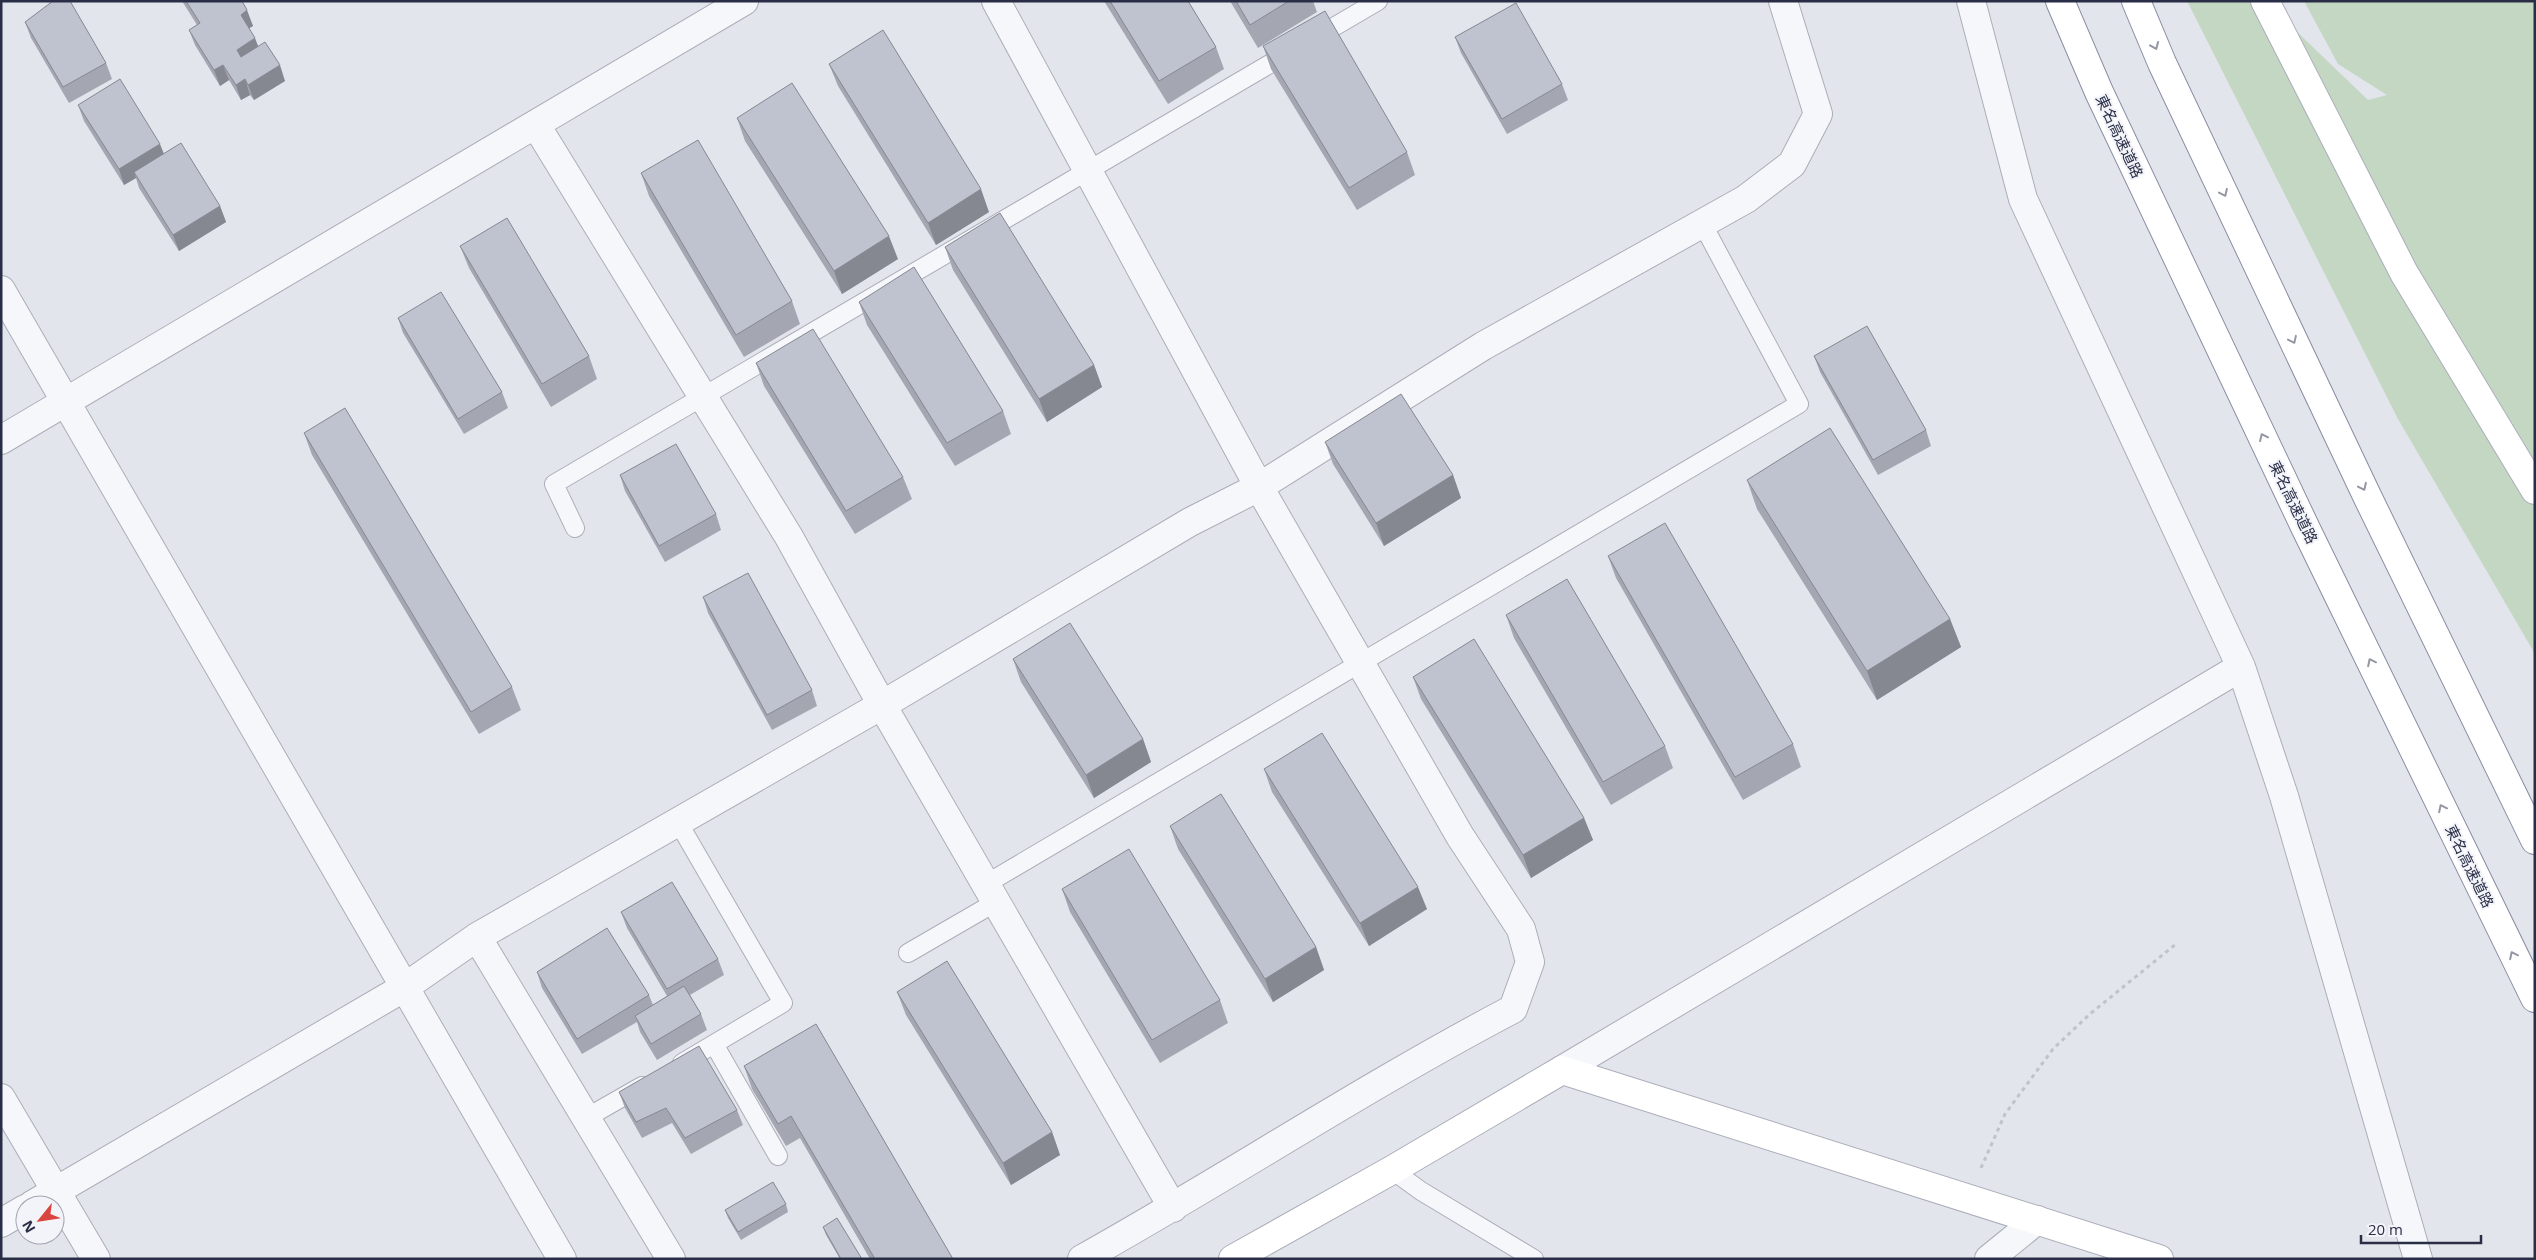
<svg xmlns="http://www.w3.org/2000/svg" width="2536" height="1260" font-family="'Open Sans','Noto Sans JP',sans-serif">
<rect width="100%" height="100%" fill="#e3e5ec"/>
<path fill="#c4d7c3" d="M 2187,1 L 2265,1 L 2368,100 L 2387,95 L 2338,64 L 2304,1 L 2535,1 L 2535,654 L 2398,419 Z"/>
<g fill="none" stroke-linecap="round" stroke-linejoin="round">
<g stroke="#abaeba" stroke-width="20">
<path id="lane" d="M 1315,38 L 1378,1
M 575,528 L 554,484 L 1290,52
M 678,822 L 783,1003 L 682,1063
M 986,884 L 1799,404 L 1702,223
M 908,953 L 996,902
M 714,1044 L 778,1156
M 586,1118 L 642,1086
M 1392,1170 L 1421,1191 L 1534,1259"/>
</g>
<g stroke="#abaeba" stroke-width="30">
<path id="street" d="M 996,1 L 1259,487 L 1460,836 L 1521,929 L 1530,962 L 1513,1009 C 1366,1086 1227,1178 1082,1259
M 1971,1 L 2023,199 L 2241,667 L 2284,796 L 2418,1259
M 536,125 L 789,537 L 882,705 L 1173,1208
M 1,290 L 562,1259
M 1,440 L 744,1
M 477,937 L 671,1259
M 1562,1070 L 2241,667
M 1,1098 L 96,1259
M 32,1205 L 405,987 L 477,937 L 882,705 L 1190,522 L 1259,487 L 1483,346 L 1746,199 L 1792,164 L 1818,114 L 1783,1
M 1,1223 L 25,1209
M 1989,1259 L 2037,1220"/>
</g>
<g stroke="#abaeba" stroke-width="30">
<path id="secondary" d="M 2265,1 L 2404,273 L 2535,490
M 1233,1259 L 1392,1170 L 1562,1070 L 2159,1259"/>
</g>
<g stroke="#898ea4" stroke-width="30">
<path id="highway" d="M 2060,1 L 2099,92 L 2306,529 L 2535,998
M 2136,1 L 2162,63 L 2368,498 L 2535,840"/>
</g>
<path stroke="#c1c3cb" stroke-width="3" stroke-dasharray="4 4" stroke-linecap="butt" d="M 1981,1168 L 2005,1114 L 2053,1049 L 2090,1014 L 2176,944"/>
<use href="#lane" stroke="#f6f7fa" stroke-width="18"/>
<use href="#street" stroke="#f6f7fa" stroke-width="28"/>
<use href="#secondary" stroke="#fff" stroke-width="28"/>
<use href="#highway" stroke="#fff" stroke-width="28"/>
</g>
<path fill="#a4a7b2" d="M 182,1 L 242,1 L 253,26 L 249,28 L 258,46 L 285,81 L 254,100 L 250,95 L 241,100 L 229,80 L 220,86 L 195,45 L 189,30 L 197,25 Z
M 1104,1 L 1188,1 L 1216,47 L 1224,69 L 1168,104 Z
M 1230,1 L 1313,1 L 1317,12 L 1258,48 Z
M 25,22 L 106,63 L 112,79 L 69,103 L 31,38 Z
M 1455,37 L 1562,84 L 1568,100 L 1507,134 L 1461,53 Z
M 1263,46 L 1407,152 L 1415,175 L 1357,210 L 1271,69 Z
M 829,64 L 989,212 L 936,245 L 838,86 Z
M 78,105 L 164,154 L 220,206 L 226,222 L 179,251 L 139,188 L 136,178 L 124,185 L 84,121 Z
M 737,118 L 898,259 L 842,294 L 745,141 Z
M 641,173 L 792,301 L 800,324 L 744,357 L 649,196 Z
M 460,246 L 589,356 L 597,379 L 551,407 L 469,268 Z
M 945,247 L 1094,365 L 1102,387 L 1047,422 L 953,270 Z
M 859,302 L 1003,411 L 1011,434 L 955,466 L 867,325 Z
M 398,318 L 502,392 L 508,408 L 464,434 L 403,333 Z
M 1814,356 L 1926,430 L 1931,446 L 1878,475 L 1820,372 Z
M 756,363 L 903,477 L 912,499 L 855,534 L 764,386 Z
M 304,433 L 512,687 L 521,710 L 479,734 L 312,455 Z
M 1325,442 L 1453,475 L 1461,498 L 1384,546 L 1333,464 Z
M 620,475 L 716,514 L 721,530 L 665,562 L 625,491 Z
M 1747,480 L 1950,619 L 1961,647 L 1877,700 L 1757,509 Z
M 1608,556 L 1793,744 L 1801,767 L 1743,800 L 1616,578 Z
M 703,597 L 812,690 L 817,706 L 772,730 L 708,613 Z
M 1506,615 L 1665,746 L 1673,768 L 1611,805 L 1514,638 Z
M 1013,659 L 1143,739 L 1151,762 L 1094,798 L 1021,682 Z
M 1413,677 L 1584,818 L 1593,840 L 1531,878 L 1421,699 Z
M 1264,769 L 1427,909 L 1369,946 L 1272,792 Z
M 1170,826 L 1316,947 L 1324,970 L 1273,1002 L 1178,849 Z
M 1062,889 L 1220,1000 L 1228,1023 L 1160,1063 L 1070,912 Z
M 621,912 L 718,959 L 724,975 L 690,995 L 701,1014 L 707,1030 L 657,1060 L 640,1032 L 637,1022 L 582,1054 L 542,988 L 537,972 L 649,995 L 653,1005 L 667,996 L 627,928 Z
M 897,992 L 1052,1132 L 1060,1155 L 1011,1185 L 906,1015 Z
M 744,1066 L 953,1259 L 870,1259 L 800,1138 L 786,1146 L 752,1089 Z
M 619,1092 L 737,1110 L 743,1125 L 691,1154 L 672,1123 L 642,1138 L 625,1108 Z
M 786,1204 L 788,1212 L 741,1240 L 728,1218 L 725,1210 Z
M 823,1227 L 862,1259 L 840,1259 L 826,1235 Z"/>
<path fill="#868891" d="M 247,10 L 253,26 L 246,30 L 241,15 Z
M 255,38 L 261,54 L 243,65 L 237,50 Z
M 223,65 L 229,80 L 220,86 L 214,70 Z
M 280,65 L 285,81 L 254,100 L 248,85 Z
M 245,79 L 250,95 L 241,100 L 236,85 Z
M 160,144 L 166,159 L 134,172 L 136,178 L 124,185 L 119,169 Z
M 981,189 L 989,212 L 936,245 L 928,223 Z
M 220,206 L 226,222 L 179,251 L 173,235 Z
M 889,236 L 898,259 L 842,294 L 834,271 Z
M 1094,365 L 1102,387 L 1047,422 L 1039,399 Z
M 1453,475 L 1461,498 L 1384,546 L 1376,523 Z
M 1950,619 L 1961,647 L 1877,700 L 1867,671 Z
M 1143,739 L 1151,762 L 1094,798 L 1086,775 Z
M 1584,818 L 1593,840 L 1531,878 L 1523,855 Z
M 1418,887 L 1427,909 L 1369,946 L 1360,923 Z
M 1316,947 L 1324,970 L 1273,1002 L 1265,979 Z
M 1052,1132 L 1060,1155 L 1011,1185 L 1003,1163 Z"/>
<path fill="#bfc2cf" stroke="#868891" d="M 53,1 L 70,1 L 106,63 L 63,87 L 25,22 Z
M 186,1 L 242,1 L 247,10 L 241,15 L 255,38 L 237,50 L 241,57 L 265,42 L 280,65 L 248,85 L 245,79 L 236,85 L 223,65 L 214,70 L 189,30 L 200,23 Z
M 1110,1 L 1188,1 L 1216,47 L 1159,81 Z
M 1236,1 L 1289,1 L 1250,25 Z
M 1516,3 L 1562,84 L 1502,119 L 1455,37 Z
M 1325,11 L 1407,152 L 1349,188 L 1263,46 Z
M 883,30 L 981,189 L 928,223 L 829,64 Z
M 120,79 L 160,144 L 119,169 L 78,105 Z
M 792,83 L 889,236 L 834,271 L 737,118 Z
M 698,140 L 792,301 L 736,335 L 641,173 Z
M 181,143 L 220,206 L 173,235 L 134,172 Z
M 1000,213 L 1094,365 L 1039,399 L 945,247 Z
M 507,218 L 589,356 L 542,384 L 460,246 Z
M 914,267 L 1003,411 L 947,443 L 859,302 Z
M 441,292 L 502,392 L 458,419 L 398,318 Z
M 1867,326 L 1926,430 L 1873,460 L 1814,356 Z
M 813,329 L 903,477 L 846,511 L 756,363 Z
M 1401,394 L 1453,475 L 1376,523 L 1325,442 Z
M 345,408 L 512,687 L 471,712 L 304,433 Z
M 1830,428 L 1950,619 L 1867,671 L 1747,480 Z
M 676,444 L 716,514 L 659,546 L 620,475 Z
M 1665,523 L 1793,744 L 1735,777 L 1608,556 Z
M 748,573 L 812,690 L 767,715 L 703,597 Z
M 1567,579 L 1665,746 L 1603,782 L 1506,615 Z
M 1070,623 L 1143,739 L 1086,775 L 1013,659 Z
M 1474,639 L 1584,818 L 1523,855 L 1413,677 Z
M 1322,733 L 1418,887 L 1360,923 L 1264,769 Z
M 1221,794 L 1316,947 L 1265,979 L 1170,826 Z
M 1129,849 L 1220,1000 L 1152,1040 L 1062,889 Z
M 672,882 L 718,959 L 667,989 L 621,912 Z
M 607,928 L 649,995 L 577,1039 L 537,972 Z
M 947,961 L 1052,1132 L 1003,1163 L 897,992 Z
M 684,986 L 701,1014 L 651,1044 L 635,1016 Z
M 816,1024 L 953,1259 L 875,1259 L 791,1116 L 778,1124 L 744,1066 Z
M 699,1046 L 737,1110 L 685,1138 L 666,1108 L 636,1122 L 619,1092 Z
M 773,1182 L 786,1204 L 738,1232 L 725,1210 Z
M 837,1218 L 862,1259 L 841,1259 L 823,1227 Z"/>
<defs><path id="oneway-chevron" d="M-2-3.5L2.5 0L-2 3.5" fill="none" stroke-width="1.6" stroke-linecap="round" stroke-linejoin="round" transform="scale(1.25)"/></defs>
<g stroke="#9496a2">
<use href="#oneway-chevron" transform="translate(2155 46) rotate(67)"/>
<use href="#oneway-chevron" transform="translate(2224 193) rotate(65)"/>
<use href="#oneway-chevron" transform="translate(2293 340) rotate(65)"/>
<use href="#oneway-chevron" transform="translate(2263 437) rotate(-115)"/>
<use href="#oneway-chevron" transform="translate(2363 487) rotate(65)"/>
<use href="#oneway-chevron" transform="translate(2371 662) rotate(-116)"/>
<use href="#oneway-chevron" transform="translate(2442 808) rotate(-116)"/>
<use href="#oneway-chevron" transform="translate(2513 955) rotate(-116)"/>
</g>
<g text-anchor="middle" dominant-baseline="central" stroke-width="4" stroke-linejoin="round" paint-order="stroke">
<g font-size="15" fill="#292e46" stroke="#f3f4f9">
<text transform="translate(2120 136) rotate(65)">東名高速道路</text>
<text transform="translate(2294 502) rotate(64)">東名高速道路</text>
<text transform="translate(2470 866) rotate(64)">東名高速道路</text>
</g>
</g>
<rect width="2536" height="1260" fill="none" stroke="#292e46" stroke-width="5"/>
<g transform="translate(40 1220) rotate(240)"><circle r="24" fill="#f3f4f9" stroke="#a2a5b1"/>
<path d="M0-4L9 19L0 12L-9 19Z" fill="#da463f"/>
<text y="-8" font-size="14" font-weight="bold" text-anchor="middle" fill="#292e46">N</text>
</g>
<path d="M2361 1235v8h120v-8" fill="none" stroke="#292e46" stroke-width="2.5"/>
<text x="2368" y="1235" font-size="15" fill="#292e46" stroke="#f3f4f9" stroke-width="4" paint-order="stroke">20 m</text>
</svg>
